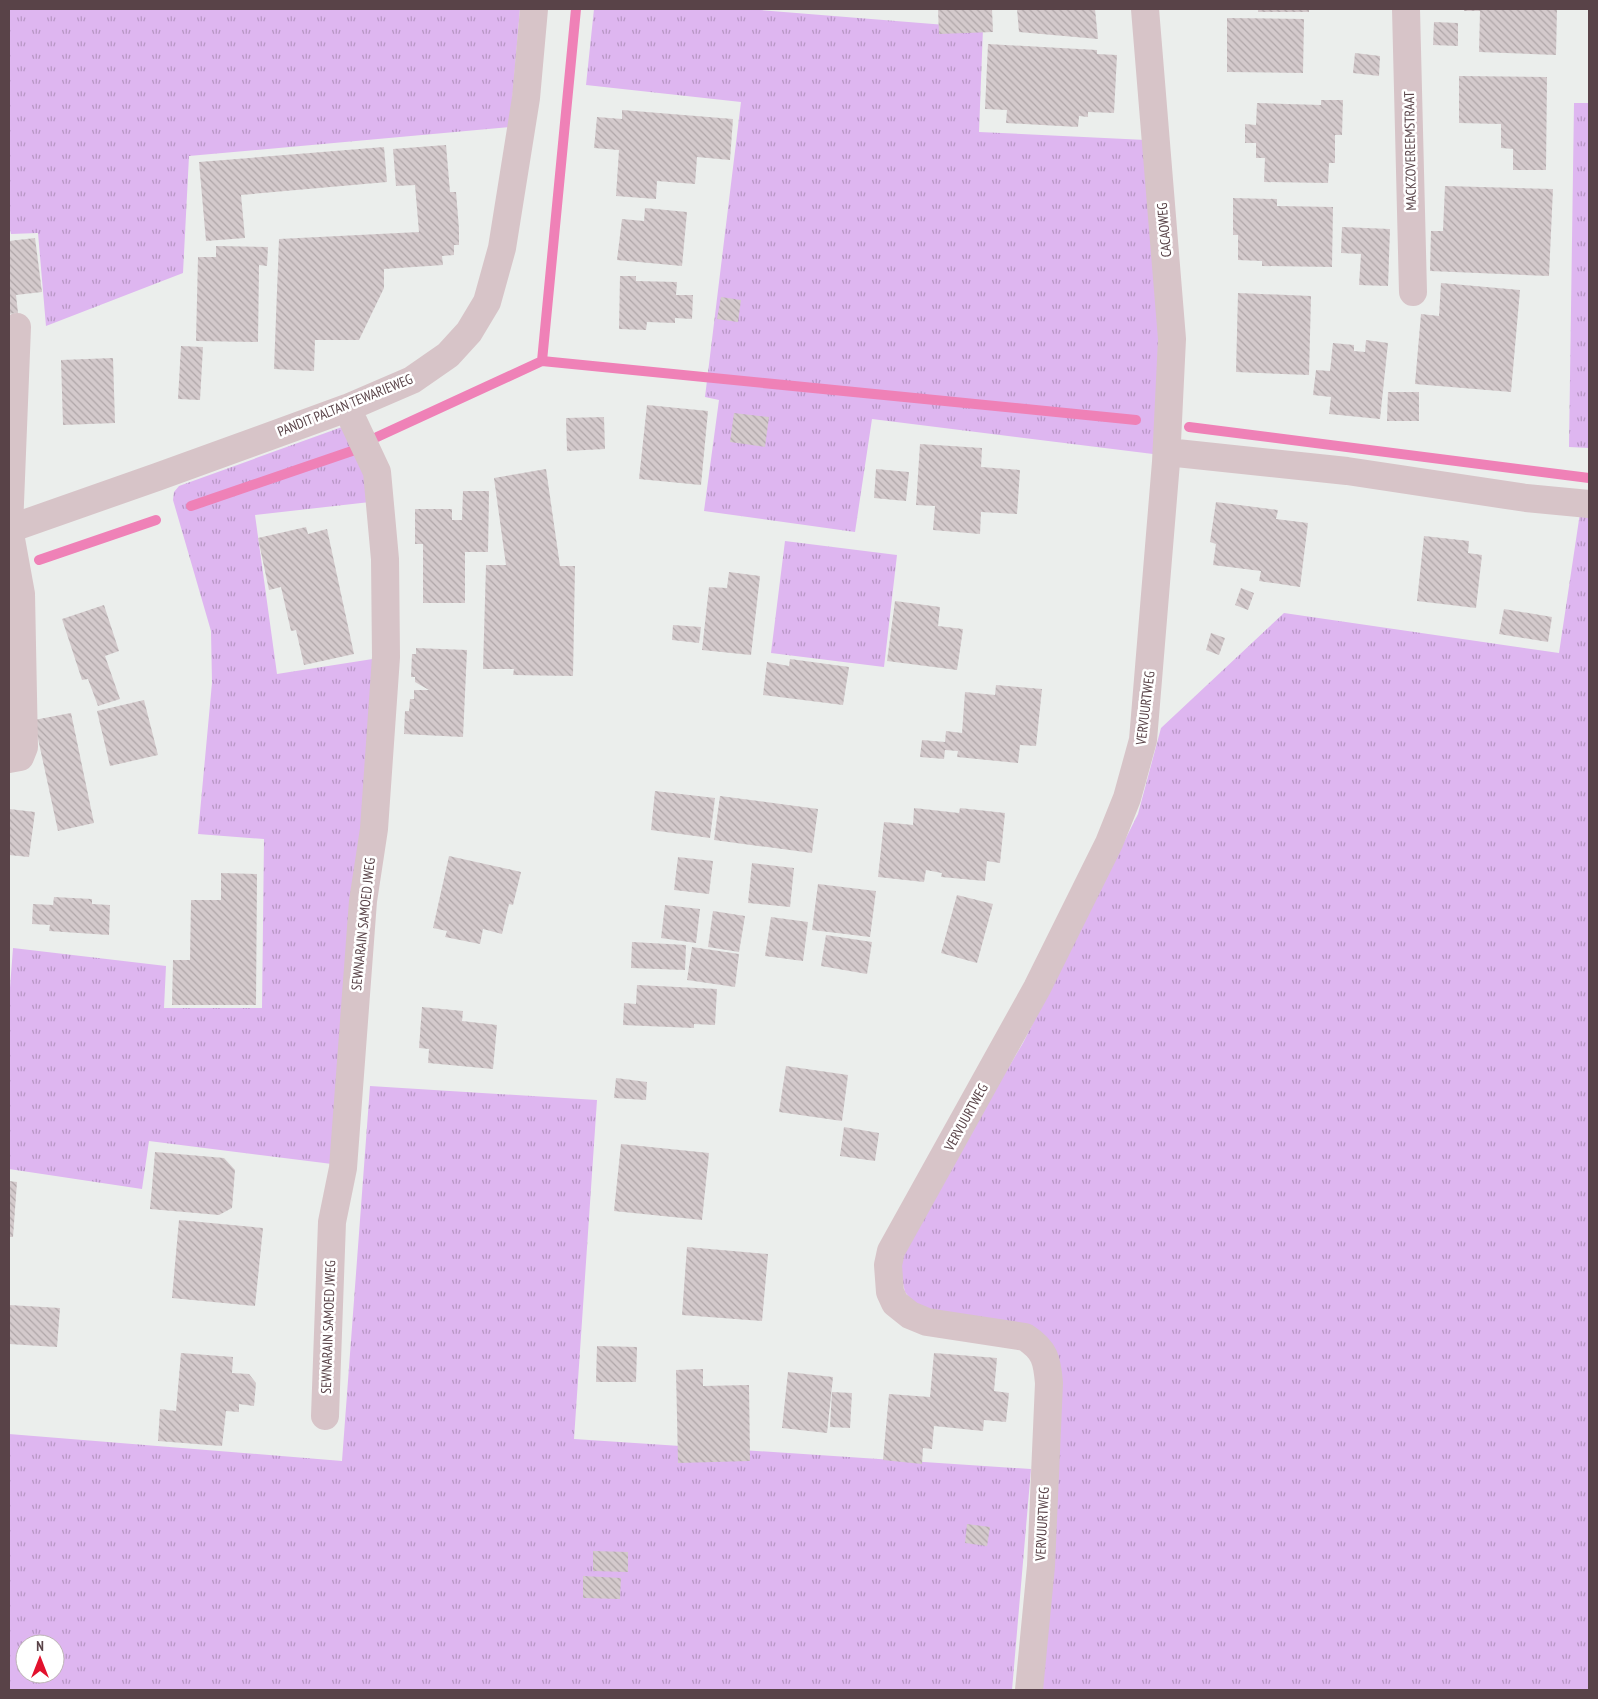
<svg xmlns="http://www.w3.org/2000/svg" width="1598" height="1699" font-family="'PT Sans Narrow',sans-serif">
<defs>
<pattern id="grass-tufts" width="24" height="20" patternUnits="userSpaceOnUse" patternTransform="scale(1.25)"><rect width="24" height="20" fill="#deb6f0"/><path d="M3 7l-1-3M5 7V3M7 7l1-3M15 17l-1-3M17 17v-4M19 17l1-3" fill="none" stroke="#b796c4"/></pattern>
<pattern id="building-back-hatch" width="6" height="6" patternUnits="userSpaceOnUse" patternTransform="scale(1.25)"><rect width="6" height="6" fill="#d4cacc"/><path d="M-1 5l2 2M0 0l6 6M5-1l2 2" fill="none" stroke="#afa6a8"/></pattern>
</defs>
<rect width="100%" height="100%" fill="#ebeeec"/>
<path fill="url(#grass-tufts)" fill-rule="evenodd" d="M 9,9 L 520,9 L 510,127 L 189,156 L 183,273 L 46,326 L 38,233 L 11,234 L 9,225 Z
M 594,9 L 748,9 L 983,28 L 979,132 L 1146,140 L 1160,316 L 1153,454 L 872,419 L 855,532 L 704,511 L 719,400 L 705,397 L 741,102 L 586,85 Z
M 1574,103 L 1589,103 L 1589,448 L 1569,447 Z
M 342,427 L 367,479 L 370,502 L 255,515 L 277,674 L 379,658 L 332,1164 L 149,1141 L 142,1189 L 9,1169 L 9,1001 L 13,948 L 166,966 L 164,1008 L 262,1008 L 264,839 L 198,834 L 212,683 L 211,631 L 173,500 L 174,492 L 179,486 Z
M 1580,513 L 1589,514 L 1589,1690 L 1039,1690 L 1057,1356 L 972,1322 L 915,1304 L 905,1292 L 901,1275 L 902,1254 L 909,1235 L 1023,1043 L 1138,814 L 1161,728 L 1284,613 L 1559,653 Z
M 785,541 L 897,555 L 884,667 L 771,653 Z
M 370,1086 L 597,1100 L 574,1439 L 1031,1469 L 1012,1690 L 9,1690 L 9,1434 L 342,1461 ZM 25,1644 L 55,1644 L 55,1674 L 25,1674 Z"/>
<g fill="none" stroke-linecap="round" stroke-linejoin="round">
<path stroke="#ef81b7" stroke-width="10" d="M 576,9 L 542,361 L 1136,420
M 1189,427 L 1589,478
M 377,437 L 542,361
M 191,506 L 352,451
M 39,560 L 156,520"/>
</g>
<path fill="url(#building-back-hatch)" d="M 938,9 L 992,9 L 993,32 L 939,34 Z
M 1017,9 L 1095,9 L 1098,39 L 1019,32 Z
M 1258,9 L 1309,9 L 1309,12 L 1258,12 Z
M 1464,9 L 1557,9 L 1556,55 L 1479,52 L 1480,11 L 1464,11 Z
M 1227,18 L 1304,19 L 1303,73 L 1227,72 Z
M 1434,22 L 1458,23 L 1458,46 L 1433,45 Z
M 988,44 L 1097,50 L 1097,54 L 1117,55 L 1114,113 L 1088,112 L 1088,117 L 1079,116 L 1078,127 L 1006,123 L 1007,110 L 985,109 Z
M 1355,53 L 1380,56 L 1379,76 L 1353,73 Z
M 1459,76 L 1547,77 L 1546,170 L 1513,170 L 1513,149 L 1501,148 L 1501,124 L 1459,123 Z
M 1321,100 L 1343,100 L 1342,135 L 1335,135 L 1335,163 L 1329,163 L 1328,183 L 1264,182 L 1265,158 L 1256,158 L 1256,143 L 1245,143 L 1245,124 L 1256,125 L 1257,103 L 1321,105 Z
M 622,110 L 733,119 L 730,160 L 697,157 L 695,184 L 657,181 L 656,199 L 616,196 L 619,150 L 594,148 L 597,117 L 622,119 Z
M 446,145 L 450,192 L 456,192 L 459,229 L 459,245 L 454,245 L 454,255 L 442,256 L 443,265 L 384,269 L 384,288 L 359,340 L 315,340 L 314,371 L 274,369 L 279,239 L 419,232 L 415,185 L 396,186 L 393,149 Z
M 384,147 L 387,182 L 241,195 L 245,238 L 206,241 L 199,162 Z
M 1445,186 L 1553,189 L 1549,276 L 1430,271 L 1431,231 L 1443,231 Z
M 1233,198 L 1277,199 L 1277,206 L 1333,207 L 1332,267 L 1262,266 L 1262,261 L 1238,260 L 1238,235 L 1233,235 Z
M 645,208 L 687,212 L 682,266 L 617,260 L 622,219 L 644,221 Z
M 1342,227 L 1390,229 L 1388,286 L 1359,285 L 1361,254 L 1341,253 Z
M 35,238 L 42,292 L 16,295 L 18,313 L 9,314 L 9,241 Z
M 216,246 L 268,247 L 267,266 L 259,265 L 258,342 L 196,341 L 198,257 L 216,257 Z
M 620,276 L 636,276 L 636,281 L 677,282 L 676,295 L 693,295 L 692,319 L 675,318 L 675,323 L 647,322 L 646,330 L 619,329 Z
M 1441,283 L 1520,290 L 1511,392 L 1415,384 L 1421,314 L 1439,316 Z
M 1238,293 L 1311,296 L 1309,375 L 1236,372 Z
M 721,297 L 741,300 L 738,322 L 717,319 Z
M 1366,340 L 1388,343 L 1380,419 L 1329,414 L 1331,397 L 1313,395 L 1316,370 L 1330,371 L 1333,343 L 1354,345 L 1354,351 L 1365,352 Z
M 181,346 L 203,347 L 200,400 L 178,399 Z
M 113,358 L 115,423 L 63,425 L 61,360 Z
M 1388,392 L 1419,392 L 1419,421 L 1387,421 Z
M 647,405 L 708,411 L 701,485 L 639,479 Z
M 734,413 L 769,417 L 765,447 L 730,442 Z
M 604,417 L 605,449 L 567,451 L 566,418 Z
M 920,444 L 982,448 L 981,467 L 1020,470 L 1017,514 L 981,512 L 980,534 L 933,530 L 935,506 L 916,505 Z
M 546,469 L 560,566 L 575,566 L 573,676 L 513,675 L 514,669 L 483,669 L 486,565 L 506,565 L 494,478 Z
M 876,469 L 909,472 L 906,501 L 874,498 Z
M 463,491 L 489,491 L 488,552 L 465,552 L 465,603 L 423,603 L 423,544 L 415,544 L 415,509 L 452,509 L 452,520 L 462,520 Z
M 1216,502 L 1278,510 L 1276,519 L 1308,523 L 1300,587 L 1259,581 L 1261,571 L 1213,565 L 1216,544 L 1210,542 Z
M 306,527 L 308,534 L 327,529 L 354,654 L 304,665 L 296,630 L 291,631 L 281,587 L 269,590 L 258,538 Z
M 1424,536 L 1469,541 L 1468,553 L 1482,555 L 1476,608 L 1417,601 Z
M 729,572 L 760,576 L 751,655 L 702,650 L 709,587 L 727,588 Z
M 1241,588 L 1254,593 L 1248,610 L 1235,605 Z
M 895,601 L 940,607 L 938,626 L 963,629 L 957,670 L 887,661 Z
M 104,605 L 119,651 L 105,656 L 120,699 L 98,706 L 88,679 L 82,680 L 62,619 Z
M 1504,609 L 1552,617 L 1548,642 L 1499,634 Z
M 673,625 L 701,627 L 699,643 L 672,640 Z
M 1211,633 L 1225,638 L 1219,655 L 1206,650 Z
M 416,648 L 467,650 L 463,737 L 404,734 L 405,711 L 409,711 L 410,699 L 414,699 L 414,690 L 429,690 L 415,682 L 415,677 L 411,677 L 412,654 L 416,654 Z
M 790,659 L 849,667 L 843,705 L 763,695 L 767,662 L 789,666 Z
M 996,685 L 1042,689 L 1036,746 L 1020,745 L 1018,763 L 957,757 L 958,751 L 945,750 L 944,759 L 920,757 L 922,740 L 945,742 L 946,731 L 962,733 L 965,692 L 995,695 Z
M 144,700 L 158,755 L 110,766 L 97,711 Z
M 71,713 L 94,823 L 58,831 L 34,720 Z
M 655,791 L 715,798 L 710,838 L 651,830 Z
M 720,796 L 818,809 L 812,853 L 714,840 Z
M 914,808 L 959,813 L 960,808 L 1005,813 L 1000,863 L 987,861 L 985,881 L 941,877 L 942,873 L 926,870 L 924,882 L 878,877 L 884,822 L 913,825 Z
M 9,809 L 35,812 L 29,857 L 9,855 Z
M 449,856 L 521,872 L 513,905 L 509,904 L 502,934 L 483,929 L 480,944 L 445,937 L 447,931 L 433,928 Z
M 678,857 L 713,861 L 709,894 L 674,890 Z
M 752,863 L 794,868 L 790,907 L 748,903 Z
M 221,873 L 257,874 L 256,1005 L 172,1005 L 173,960 L 190,960 L 191,900 L 221,900 Z
M 818,884 L 876,891 L 870,937 L 812,930 Z
M 957,895 L 993,904 L 977,963 L 941,953 Z
M 54,897 L 92,899 L 92,904 L 110,905 L 109,935 L 49,931 L 50,925 L 32,924 L 33,904 L 53,905 Z
M 665,905 L 700,909 L 696,943 L 661,938 Z
M 713,911 L 745,916 L 739,952 L 708,947 Z
M 771,917 L 808,922 L 803,961 L 765,956 Z
M 826,935 L 872,942 L 867,974 L 821,966 Z
M 632,942 L 686,945 L 685,970 L 631,968 Z
M 692,947 L 739,954 L 735,987 L 687,980 Z
M 637,985 L 717,989 L 715,1025 L 694,1024 L 694,1028 L 623,1025 L 624,1003 L 636,1004 Z
M 422,1007 L 463,1011 L 462,1021 L 497,1025 L 493,1069 L 428,1063 L 429,1049 L 419,1048 Z
M 786,1066 L 848,1075 L 842,1121 L 779,1112 Z
M 616,1078 L 647,1082 L 646,1100 L 614,1098 Z
M 844,1127 L 879,1133 L 875,1161 L 840,1156 Z
M 621,1144 L 709,1153 L 702,1220 L 614,1211 Z
M 155,1152 L 224,1158 L 235,1170 L 232,1208 L 219,1215 L 150,1209 Z
M 9,1181 L 17,1182 L 13,1237 L 9,1237 Z
M 179,1220 L 263,1228 L 255,1306 L 172,1298 Z
M 687,1247 L 768,1254 L 762,1321 L 682,1315 Z
M 9,1305 L 60,1308 L 57,1347 L 9,1344 Z
M 597,1346 L 637,1347 L 636,1382 L 596,1382 Z
M 181,1353 L 233,1357 L 232,1373 L 249,1374 L 256,1383 L 254,1406 L 239,1404 L 239,1412 L 226,1411 L 222,1446 L 158,1441 L 160,1409 L 176,1411 Z
M 934,1353 L 997,1358 L 994,1391 L 1009,1393 L 1006,1422 L 984,1420 L 983,1431 L 934,1426 L 932,1449 L 923,1448 L 922,1464 L 883,1460 L 889,1394 L 930,1397 Z
M 703,1369 L 703,1386 L 749,1385 L 750,1461 L 678,1463 L 676,1370 Z
M 788,1372 L 833,1377 L 827,1433 L 782,1428 Z
M 832,1392 L 852,1393 L 850,1428 L 830,1427 Z
M 967,1524 L 990,1527 L 987,1546 L 965,1543 Z
M 593,1551 L 628,1552 L 628,1572 L 593,1571 Z
M 583,1576 L 621,1578 L 620,1599 L 583,1598 Z"/>
<g fill="none" stroke-linecap="round" stroke-linejoin="round">
<path stroke="#d7c4c8" stroke-width="28" d="M 1406,9 L 1413,292
M 1167,452 L 1347,471 L 1526,498 L 1589,504
M 9,529 L 157,477 L 347,408 L 412,380 L 448,355 L 469,332 L 487,302 L 502,248 L 526,98 L 534,9
M 9,759 L 20,757 L 24,747 L 21,594 L 9,528 L 17,327
M 325,1416 L 332,1222 L 343,1168 L 363,901 L 374,829 L 386,657 L 385,559 L 377,472 L 347,408
M 1029,1690 L 1041,1566 L 1049,1383 C 1047,1360 1045,1350 1025,1337 L 927,1322 L 910,1315 L 895,1303 L 890,1292 L 888,1265 L 891,1251 L 1037,988 L 1109,843 L 1127,798 L 1143,740 L 1166,462 L 1172,339 L 1145,9"/>
</g>
<g text-anchor="middle" dominant-baseline="central" stroke-width="5" stroke-linejoin="round" paint-order="stroke">
<g font-size="14" fill="#594348" stroke="#fff">
<text transform="translate(1410 151) rotate(-91)">MACKZOVEREEMSTRAAT</text>
<text transform="translate(1164 230) rotate(-95)">CACAOWEG</text>
<text transform="translate(345 405) rotate(-22)">PANDIT PALTAN TEWARIEWEG</text>
<text transform="translate(1145 708) rotate(-83)">VERVUURTWEG</text>
<text transform="translate(363 924) rotate(-84)">SEWNARAIN SAMOED JWEG</text>
<text transform="translate(966 1117) rotate(-61)">VERVUURTWEG</text>
<text transform="translate(328 1327) rotate(-88)">SEWNARAIN SAMOED JWEG</text>
<text transform="translate(1042 1524) rotate(-87)">VERVUURTWEG</text>
</g>
</g>
<rect width="1598" height="1699" fill="none" stroke="#594348" stroke-width="20"/>
<g transform="translate(40 1659)"><circle r="24" fill="#ffffff" stroke="#bdb4b6"/>
<path d="M0-4L9 19L0 12L-9 19Z" fill="#e2112d"/>
<text y="-8" font-size="14" font-weight="bold" text-anchor="middle" fill="#594348">N</text>
</g>
</svg>
